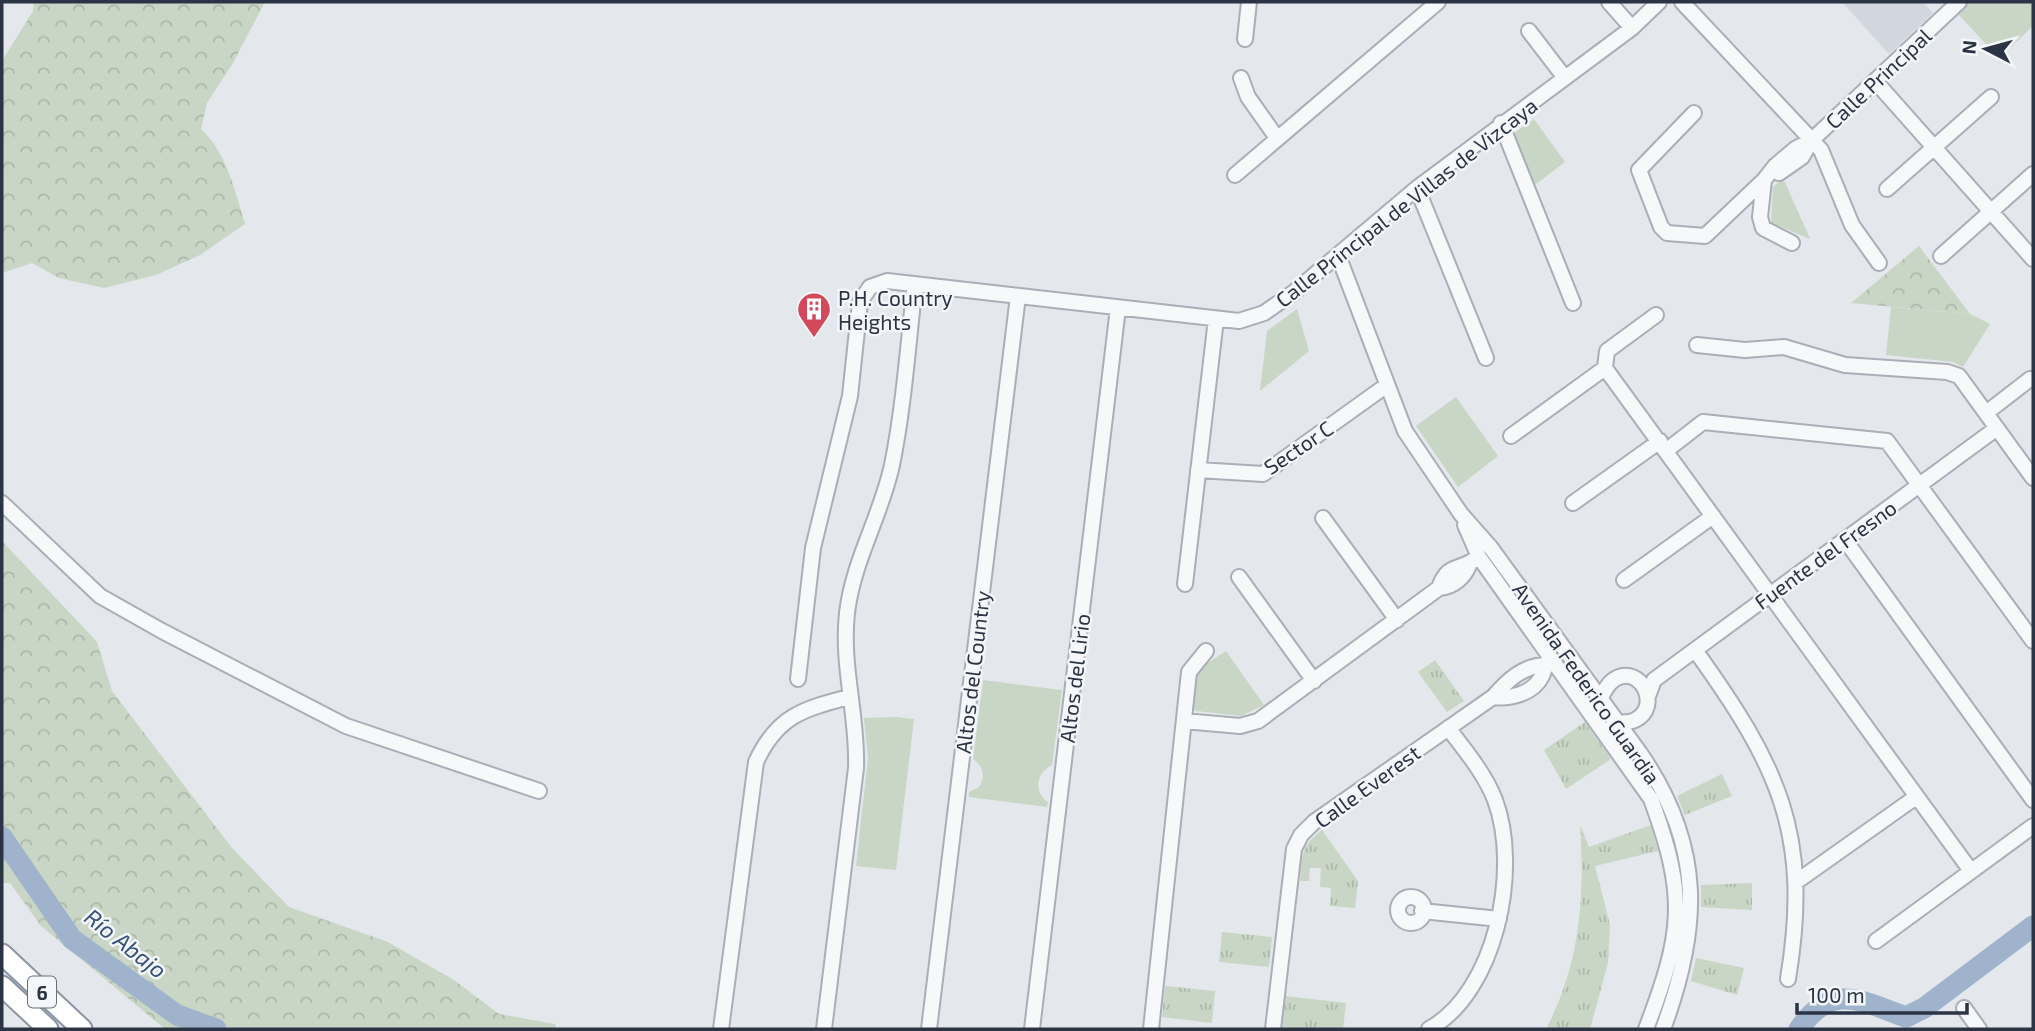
<svg xmlns="http://www.w3.org/2000/svg" width="2035" height="1031" font-family="'Exo 2',sans-serif">
<defs>
<pattern id="grass-tufts" width="24" height="20" patternUnits="userSpaceOnUse" patternTransform="scale(1.75)"><rect width="24" height="20" fill="#c9d6c5"/><path d="M3 7l-1-3M5 7V3M7 7l1-3M15 17l-1-3M17 17v-4M19 17l1-3" fill="none" stroke="#adb8ab"/></pattern>
<pattern id="forest-crowns" width="20" height="18" patternUnits="userSpaceOnUse" patternTransform="scale(1.75)"><rect width="20" height="18" fill="#c9d6c5"/><path d="M2 6a3 3 0 1 1 6 0M12 15a3 3 0 1 1 6 0" fill="none" stroke="#adb8ab"/></pattern>
</defs>
<rect width="100%" height="100%" fill="#e4e7ec"/>
<path fill="#d2d6de" d="M 1842,2 L 1923,2 L 1933,13 L 1889,54 Z"/>
<path fill="url(#grass-tufts)" d="M 1435,660 L 1464,701 L 1447,712 L 1418,672 Z
M 1585,722 L 1611,759 L 1566,789 L 1544,750 Z
M 1722,774 L 1732,796 L 1685,815 L 1677,796 Z
M 1580,825 L 1589,847 L 1651,825 L 1658,851 L 1595,866 L 1610,925 L 1608,963 L 1590,1029 L 1546,1029 C 1580,964 1585,898 1580,825 Z
M 1322,830 L 1358,881 L 1355,908 L 1330,906 L 1331,888 L 1320,887 L 1321,868 L 1310,868 L 1309,881 L 1300,881 C 1302,855 1301,846 1322,830 Z
M 1752,883 L 1752,910 L 1701,907 L 1701,885 Z
M 1222,932 L 1272,937 L 1269,967 L 1219,962 Z
M 1696,958 L 1744,968 L 1737,995 L 1691,981 Z
M 1165,986 L 1215,991 L 1212,1023 L 1162,1017 Z
M 1285,996 L 1346,1003 L 1343,1029 L 1282,1029 Z"/>
<path fill="url(#forest-crowns)" d="M 34,2 L 265,2 L 233,63 L 207,103 L 201,129 C 227,153 235,191 245,224 L 200,255 L 156,275 L 104,288 L 59,278 L 32,263 L 2,273 L 2,61 L 33,11 Z
M 1919,246 L 1970,314 L 1851,303 Z
M 2,541 L 97,642 L 112,691 L 232,848 L 289,907 L 388,942 L 454,980 L 499,1014 L 555,1024 L 556,1029 L 165,1029 L 41,926 L 10,883 L 2,883 Z"/>
<path fill="#c9d6c5" d="M 1968,2 L 2033,2 L 2033,26 L 1999,58 L 1957,13 Z
M 1534,119 L 1565,162 L 1532,187 L 1513,134 Z
M 1781,180 L 1785,182 L 1810,239 L 1771,223 L 1773,187 Z
M 1891,307 L 1970,314 L 1990,324 L 1963,367 L 1953,362 L 1886,355 Z
M 1297,309 L 1309,351 L 1260,391 L 1267,331 Z
M 1456,397 L 1498,456 L 1458,487 L 1416,426 Z
M 1226,651 L 1264,705 L 1241,716 L 1196,711 L 1192,707 L 1197,670 Z
M 983,680 L 1062,690 L 1052,765 C 1036,773 1033,792 1048,802 L 1047,807 L 969,797 L 969,792 L 979,787 C 986,776 983,766 973,759 Z
M 895,717 L 914,719 L 896,870 L 856,866 L 868,758 L 864,718 Z"/>
<g fill="none" stroke-linecap="round" stroke-linejoin="round">
<path stroke="#9fb4cc" stroke-width="21" d="M 2,837 L 72,939 L 177,1015 L 216,1029
M 1799,1029 C 1833,981 1860,1001 1906,1017 L 1924,1008 L 2033,926"/>
<g stroke="#a9aeb7" stroke-width="18">
<path id="minor" d="M 1609,2 L 1632,28
M 1682,2 L 1821,150 L 1852,225 L 1879,263
M 1529,31 L 1565,78
M 1245,39 L 1249,2
M 1241,78 L 1248,97 L 1277,138
M 1876,82 L 2033,259
M 1694,113 L 1639,170 L 1661,227 L 1667,233 L 1705,236 L 1764,180 L 1775,166 L 1795,149 L 1812,140 L 1959,2
M 1501,123 L 1573,303
M 1779,173 L 1802,157 L 1811,141
M 1235,175 L 1438,2
M 1764,180 L 1760,217 L 1763,228 L 1792,243
M 1417,188 L 1486,358
M 1887,189 L 1991,97
M 1338,255 L 1405,431 L 1461,514 L 1491,548 L 1640,753 C 1704,846 1701,927 1663,1029
M 1941,256 L 2033,174
M 1656,315 L 1607,351 L 1605,368 L 1971,871
M 1697,345 L 1745,350 L 1784,347 L 1845,365 L 1947,372 L 1959,376 L 2033,478
M 1986,413 L 2030,379
M 1511,436 L 1605,368
M 1667,450 L 1703,422 L 1887,441 L 2033,641
M 1198,470 L 1263,474 L 1387,385
M 2,503 L 100,596 L 162,631 L 346,726 L 539,791
M 1573,503 L 1660,441
M 1323,518 L 1397,620
M 1465,525 L 1479,557 L 1651,799 C 1687,897 1683,932 1646,1029
M 1845,540 L 2033,800
M 1239,577 L 1314,681
M 1624,580 L 1713,516
M 1185,584 L 1216,319
M 1439,588 C 1447,563 1459,571 1475,559
M 1695,650 C 1778,766 1812,833 1788,979
M 798,679 L 813,548 L 850,396 L 860,302 L 870,287 L 887,281 L 1239,321 L 1264,313 L 1293,293 L 1417,188 L 1632,28 L 1659,2
M 1648,696 L 1654,680 L 1997,428
M 1493,697 C 1510,699 1533,694 1542,676 C 1545,669 1544,666 1550,662
M 1594,704 C 1604,698 1604,685 1615,679 C 1641,664 1662,707 1635,720 C 1628,724 1620,721 1613,724
M 1184,721 L 1240,726 L 1258,721 L 1439,588 C 1454,587 1465,577 1470,563
M 1796,882 L 1916,797
M1398 910a13 13 0 1 1 26 0a13 13 0 1 1-26 0Z
M 1422,911 L 1499,919
M 1876,941 L 2033,826
M 1964,1008 L 1979,1029
M 721,1029 L 756,762 C 777,716 803,709 849,697
M 824,1029 L 856,768 C 858,716 841,666 847,613 C 853,561 881,516 892,465 C 904,406 908,344 915,284
M 929,1029 L 1018,296
M 1032,1029 L 1118,308
M 1151,1029 L 1189,672 L 1206,651
M 1273,1029 L 1294,849 L 1301,835 L 1314,822 L 1493,697 C 1507,681 1522,666 1545,665
M 1429,1029 C 1496,992 1521,869 1495,800 C 1485,774 1465,750 1448,728"/>
</g>
<g stroke="#8b94a3" stroke-width="23">
<path id="highway" d="M 2,954 L 82,1029
M 2,986 L 48,1029"/>
</g>
<use href="#minor" stroke="#f7f8fa" stroke-width="14"/>
<use href="#highway" stroke="#fff" stroke-width="19"/>
</g>
<defs>
<g id="building-pin" transform="scale(1.75)"><path d="M0 17L-7.5 6A9.5 9.5 0 1 1 7.5 6Z" fill="#d1495b" stroke="#f4f6f9"/><path d="M-4-6H4V6H1V3H-1V6H-4ZM-2.5-4.3h1.7v1.8h-1.7ZM.8-4.3h1.7v1.8H.8ZM-2.5-1h1.7V.8h-1.7ZM.8-1h1.7V.8H.8Z" fill="#fff"/></g>
</defs>
<g fill-rule="evenodd">
<use href="#building-pin" x="814" y="309"/>
</g>
<g text-anchor="middle" dominant-baseline="central" stroke-width="5" stroke-linejoin="round" paint-order="stroke">
<rect fill="#f4f6f9" stroke="#676e7b" stroke-width="2" x="28" y="976.5" width="28" height="31" rx="5"/>
<g font-size="19" font-weight="bold" fill="#2b3445">
<text x="42" y="992">6</text>
</g>
<g font-size="21" fill="#2b3445" stroke="#f4f6f9">
<text transform="translate(1878 78) rotate(-43)">Calle Principal</text>
<text transform="translate(1406 202) rotate(-38)">Calle Principal de Villas de Vizcaya</text>
<text transform="translate(1298 447) rotate(-34)">Sector C</text>
<text transform="translate(1825 554) rotate(-36)">Fuente del Fresno</text>
<text transform="translate(972 672) rotate(-83)">Altos del Country</text>
<text transform="translate(1074 678) rotate(-83)">Altos del Lirio</text>
<text transform="translate(1587 683) rotate(55)">Avenida Federico Guardia</text>
<text transform="translate(1367 786) rotate(-36)">Calle Everest</text>
</g>
<g font-size="21" fill="#2b3445" stroke="#f4f6f9" text-anchor="start">
<text x="838" y="297">P.H. Country<tspan x="838" dy="24">Heights</tspan></text>
</g>
<g font-size="23" font-style="italic" fill="#34527a" stroke="#f4f6f9">
<text transform="translate(126 943) rotate(38)">Río Abajo</text>
</g>
</g>
<rect width="2035" height="1031" fill="none" stroke="#2b3445" stroke-width="7"/>
<g transform="translate(1986 49) rotate(276)" stroke="#f4f6f9" stroke-width="5" paint-order="stroke">
<path d="M0-5L12 26L0 18L-12 26Z" fill="#2b3445"/>
<text y="-10" font-size="19" font-weight="bold" text-anchor="middle" fill="#2b3445">N</text>
</g>
<path d="M1797 1003v10h170v-10" fill="none" stroke="#2b3445" stroke-width="3.5"/>
<text x="1808" y="1003" font-size="21" fill="#2b3445" stroke="#f4f6f9" stroke-width="5" paint-order="stroke">100 m</text>
</svg>
